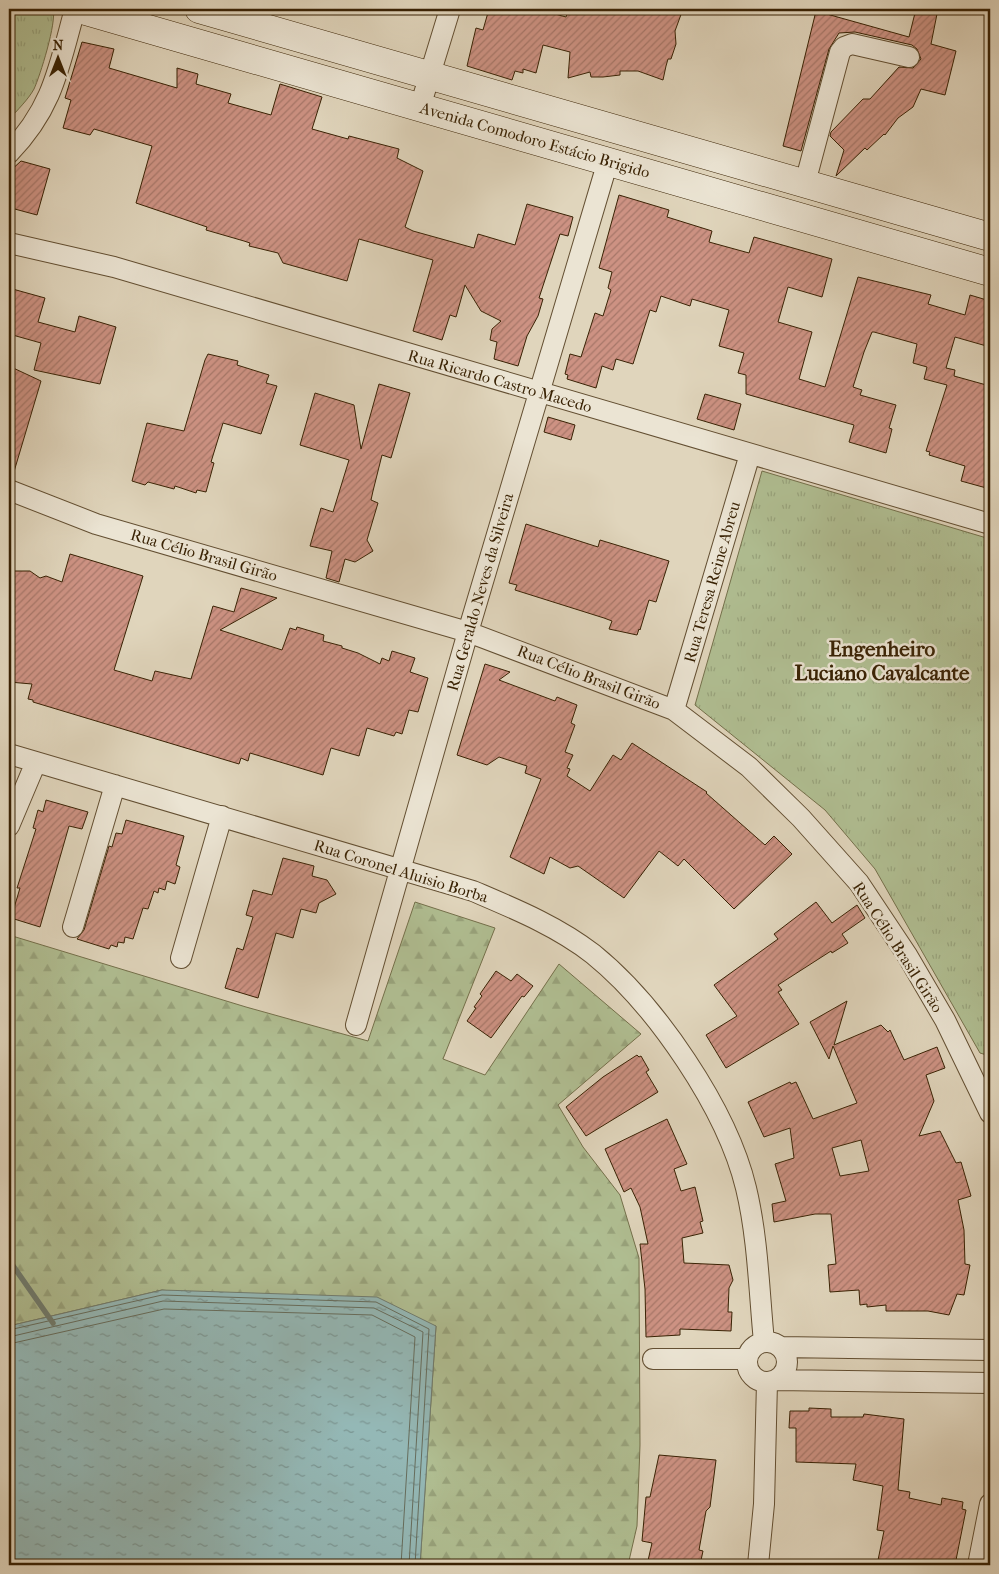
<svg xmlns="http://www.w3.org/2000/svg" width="999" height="1574" font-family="'IM FELL French Canon',serif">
<defs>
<pattern id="forest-firs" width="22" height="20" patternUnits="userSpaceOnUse" patternTransform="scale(1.25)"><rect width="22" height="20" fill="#b0be92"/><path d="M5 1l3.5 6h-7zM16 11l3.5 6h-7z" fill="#98a37c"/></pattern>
<pattern id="park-tufts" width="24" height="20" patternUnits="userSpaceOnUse" patternTransform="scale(1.25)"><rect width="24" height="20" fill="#b0be92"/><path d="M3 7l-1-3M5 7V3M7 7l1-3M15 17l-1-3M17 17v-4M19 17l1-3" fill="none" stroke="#98a37c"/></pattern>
<pattern id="water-ripples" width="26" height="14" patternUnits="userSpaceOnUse" patternTransform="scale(1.25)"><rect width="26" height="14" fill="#94b8b6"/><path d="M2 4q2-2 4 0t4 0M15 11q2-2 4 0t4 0" fill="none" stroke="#7a9592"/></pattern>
<pattern id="building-hatch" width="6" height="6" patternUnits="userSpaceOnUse" patternTransform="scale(1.25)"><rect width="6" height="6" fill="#cd9283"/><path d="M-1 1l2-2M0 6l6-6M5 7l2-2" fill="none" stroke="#a77769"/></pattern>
</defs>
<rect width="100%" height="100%" fill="#e0d5bc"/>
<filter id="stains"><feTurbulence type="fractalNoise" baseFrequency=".004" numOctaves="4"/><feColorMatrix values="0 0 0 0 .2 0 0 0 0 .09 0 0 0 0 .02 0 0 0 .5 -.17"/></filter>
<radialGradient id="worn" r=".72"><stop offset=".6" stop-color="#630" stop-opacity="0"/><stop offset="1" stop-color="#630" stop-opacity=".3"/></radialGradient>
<path fill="url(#forest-firs)" stroke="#74704b" d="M 415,902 L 495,928 L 443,1059 L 485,1075 L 559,964 L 641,1034 L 558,1105 L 583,1147 L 620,1195 L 639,1258 L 640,1445 L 637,1526 L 628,1565 L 420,1565 L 436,1326 L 162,1290 L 9,1326 L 9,935 L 246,1007 L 368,1041 Z"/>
<path fill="url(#park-tufts)" stroke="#74704b" d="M 9,9 L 53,9 C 57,22 40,76 34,89 C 28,100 17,110 9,120 Z
M 762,471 L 990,539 L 990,1056 L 980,1053 L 875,869 L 825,810 L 695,705 Z"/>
<path fill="url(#water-ripples)" stroke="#707c6f" d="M 162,1290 L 377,1297 L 436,1326 L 420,1565 L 9,1565 L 9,1326 Z"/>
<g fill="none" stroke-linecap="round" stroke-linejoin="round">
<path stroke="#666d5d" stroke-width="1" d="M 9,1330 L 162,1295 L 376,1302 L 429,1329 L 415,1565
M 9,1337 L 163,1301 L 374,1308 L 423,1332 L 409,1565
M 9,1344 L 164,1309 L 372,1315 L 415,1337 L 401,1565"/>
<path stroke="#707c6f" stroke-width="5.5" d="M 9,1260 L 53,1323"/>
</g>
<path fill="url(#building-hatch)" stroke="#392204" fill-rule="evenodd" d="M 489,9 L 537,9 L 566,17 L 569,9 L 683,9 L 675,31 L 676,44 L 671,59 L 668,59 L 666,66 L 663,80 L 638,71 L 620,71 L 620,75 L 603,77 L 591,77 L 590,72 L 568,78 L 570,52 L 543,45 L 536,73 L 523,69 L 523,73 L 515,71 L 512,80 L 467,66 L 476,28 L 483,30 Z
M 916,9 L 938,9 L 931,44 L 956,51 L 945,95 L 921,89 L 913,107 L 898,118 L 885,135 L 884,134 L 867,150 L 865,148 L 836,176 L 844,150 L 830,136 L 831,132 L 863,99 L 870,99 L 899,67 L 913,68 L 921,59 L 917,49 L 912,45 L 855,32 L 839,33 L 829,49 L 801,151 L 783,146 L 816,11 L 909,37 Z
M 82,42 L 114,49 L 109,68 L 177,88 L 177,68 L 198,74 L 196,84 L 231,94 L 228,103 L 271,115 L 280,84 L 322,97 L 312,129 L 348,139 L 349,136 L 399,149 L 397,158 L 423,171 L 405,227 L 413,231 L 474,248 L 478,234 L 515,245 L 527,204 L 573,217 L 568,236 L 560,234 L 539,298 L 543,299 L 538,316 L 527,336 L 518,366 L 494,359 L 497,342 L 490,340 L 492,329 L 501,321 L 481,311 L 465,285 L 456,317 L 450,315 L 442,340 L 413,331 L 433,260 L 359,239 L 347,281 L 283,263 L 278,253 L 249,246 L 250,243 L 244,241 L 206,230 L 207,227 L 136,203 L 152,146 L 94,129 L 90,135 L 63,128 L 71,100 L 65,98 Z
M 21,161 L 50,169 L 37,215 L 11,208 L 11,204 L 9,204 L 9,172 Z
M 619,195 L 669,210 L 667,217 L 712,231 L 709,242 L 749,253 L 754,237 L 832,259 L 822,297 L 788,287 L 778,322 L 812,332 L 799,379 L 825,387 L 858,277 L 931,295 L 928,304 L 965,315 L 970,295 L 990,301 L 990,347 L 955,337 L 946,368 L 955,370 L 954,376 L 990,386 L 990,489 L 961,481 L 965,466 L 929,455 L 930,452 L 926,451 L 947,385 L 924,379 L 927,367 L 913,363 L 917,344 L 874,332 L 872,332 L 864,352 L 853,387 L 862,390 L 860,395 L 896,405 L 889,428 L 892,429 L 886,453 L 849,442 L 854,425 L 746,394 L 746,375 L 738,373 L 744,353 L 719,346 L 729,310 L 692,299 L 690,306 L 661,296 L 656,312 L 650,310 L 633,364 L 616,359 L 613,370 L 602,366 L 596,388 L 567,379 L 568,375 L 565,374 L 570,354 L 581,357 L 595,313 L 603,316 L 611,290 L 608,288 L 612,272 L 599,268 Z
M 9,288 L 45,298 L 38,322 L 75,332 L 79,316 L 116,327 L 100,384 L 34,370 L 41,343 L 9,334 Z
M 208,354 L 238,361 L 237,365 L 269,375 L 266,383 L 277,386 L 261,434 L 223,423 L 211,462 L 214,463 L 206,492 L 197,490 L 196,493 L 175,486 L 174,489 L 148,482 L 145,485 L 132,481 L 147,423 L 184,431 L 205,360 Z
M 9,366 L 41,381 L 13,475 L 9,474 Z
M 379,384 L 410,393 L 391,458 L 382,455 L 373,491 L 371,500 L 378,503 L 367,540 L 373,551 L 355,562 L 345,559 L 339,582 L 326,578 L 332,551 L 310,546 L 321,508 L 333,512 L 349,460 L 300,445 L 315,393 L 354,405 L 361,449 Z
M 705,394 L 741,404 L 734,430 L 697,419 Z
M 548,417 L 575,425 L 571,440 L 544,432 Z
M 526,524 L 598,547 L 600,540 L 669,561 L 656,602 L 649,600 L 640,630 L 639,629 L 637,635 L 609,629 L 612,621 L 604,618 L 515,590 L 517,585 L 509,583 Z
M 70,554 L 143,576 L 114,670 L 152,681 L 155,671 L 191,679 L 213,606 L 234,612 L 241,588 L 277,598 L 220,630 L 282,650 L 290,628 L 296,630 L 297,627 L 324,635 L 323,641 L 342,646 L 342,648 L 358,653 L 380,664 L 382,658 L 389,661 L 392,651 L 415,658 L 410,672 L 428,678 L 418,712 L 409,710 L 402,734 L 396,732 L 394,736 L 367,728 L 359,756 L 331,748 L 323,775 L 250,753 L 248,761 L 241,758 L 239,764 L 33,702 L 33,700 L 28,699 L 32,684 L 9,682 L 9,571 L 30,571 L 40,578 L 46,576 L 62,582 Z
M 485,664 L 510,672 L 499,680 L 555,701 L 557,697 L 577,705 L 571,723 L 575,725 L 565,752 L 573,755 L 567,768 L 570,769 L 567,776 L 590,791 L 613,755 L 621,760 L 632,743 L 707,792 L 706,793 L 765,845 L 774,836 L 792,854 L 734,909 L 684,859 L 678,866 L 659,851 L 624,898 L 578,866 L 570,868 L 550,857 L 544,874 L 510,857 L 541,779 L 525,773 L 527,766 L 499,757 L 487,765 L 457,755 Z
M 46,800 L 88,812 L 82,829 L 69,826 L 40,927 L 11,918 L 20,888 L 17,888 L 36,829 L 33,828 L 38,810 L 43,812 Z
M 126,820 L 184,836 L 176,865 L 180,867 L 175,884 L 167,881 L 165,890 L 159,888 L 158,893 L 154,891 L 148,909 L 143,908 L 133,939 L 125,937 L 124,943 L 118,942 L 117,947 L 111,945 L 109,949 L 77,939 L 84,930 L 109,846 L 112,847 L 116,833 L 122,834 Z
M 283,858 L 314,866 L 312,876 L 327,880 L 336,894 L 319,903 L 316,913 L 301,909 L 293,938 L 276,933 L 258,998 L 225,988 L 237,948 L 243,950 L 253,917 L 246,915 L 253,890 L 272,895 Z
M 816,902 L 832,923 L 857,905 L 865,918 L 842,934 L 848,943 L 832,953 L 831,951 L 778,985 L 782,990 L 778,992 L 799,1024 L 726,1068 L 706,1035 L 737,1016 L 714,985 L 778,939 L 774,934 Z
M 496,971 L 511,981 L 517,974 L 533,986 L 524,997 L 522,996 L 491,1038 L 467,1021 L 476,1008 L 474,1007 L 482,996 L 480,994 Z
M 847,1001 L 834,1045 L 881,1025 L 888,1032 L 890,1030 L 904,1060 L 937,1047 L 945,1068 L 926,1075 L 934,1101 L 919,1136 L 940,1131 L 956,1163 L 961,1162 L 971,1196 L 958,1200 L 964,1230 L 965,1264 L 970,1265 L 964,1295 L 957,1294 L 949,1315 L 928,1311 L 886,1311 L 886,1305 L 867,1307 L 867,1304 L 860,1305 L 859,1290 L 830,1292 L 828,1265 L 836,1264 L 831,1214 L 815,1214 L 774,1222 L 772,1204 L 786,1201 L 775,1164 L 794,1158 L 790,1128 L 764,1137 L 748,1102 L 790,1082 L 791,1084 L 796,1082 L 813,1119 L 857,1103 L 833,1046 L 829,1059 L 810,1022 ZM 861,1140 L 869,1171 L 840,1176 L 832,1148 Z
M 637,1055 L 639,1057 L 641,1056 L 649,1070 L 646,1072 L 658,1092 L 586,1136 L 566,1107 L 603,1077 Z
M 667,1119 L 687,1164 L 674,1169 L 681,1191 L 695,1187 L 703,1221 L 700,1222 L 703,1233 L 682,1238 L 684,1263 L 729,1265 L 733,1280 L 729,1288 L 728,1312 L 732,1312 L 731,1331 L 680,1329 L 680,1335 L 646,1337 L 645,1289 L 640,1244 L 648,1244 L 640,1207 L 631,1188 L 624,1192 L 605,1149 Z
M 809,1408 L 831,1409 L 831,1417 L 863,1417 L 864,1414 L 904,1419 L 898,1490 L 910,1492 L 909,1498 L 941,1505 L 942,1498 L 963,1502 L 962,1509 L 966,1510 L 955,1565 L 877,1565 L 884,1531 L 877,1530 L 883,1486 L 853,1480 L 856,1464 L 796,1462 L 796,1428 L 789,1428 L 790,1411 L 809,1411 Z
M 659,1455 L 716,1460 L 710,1507 L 706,1511 L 699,1550 L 703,1551 L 700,1565 L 647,1565 L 652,1543 L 642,1541 L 646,1497 L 650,1497 Z"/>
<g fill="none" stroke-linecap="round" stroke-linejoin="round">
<g stroke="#634f32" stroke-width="22">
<path id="minor" d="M 420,107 L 450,9
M 9,153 C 53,108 59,67 75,9
M 805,183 L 840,52 L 844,47 L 852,44 L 909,57
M 9,243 L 114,267 L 990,524
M 9,490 L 96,524 L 468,632 L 674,710 L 749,767 L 801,818 L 859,883 L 907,955 L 945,1020 L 990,1113
M 674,710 L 750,454
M 9,754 L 473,891 C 515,909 557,926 593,954 C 656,1005 727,1109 746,1188 C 758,1238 759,1291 764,1342
M 9,826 L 36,762
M 73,927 L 115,785
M 181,958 L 222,816
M 356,1025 L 468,632 L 608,161
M747 1362a20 20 0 1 1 40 0a20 20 0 1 1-40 0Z
M 780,1347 L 990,1350
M 653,1359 L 747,1359
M 776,1380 L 990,1383
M 758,1565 L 764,1504 L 767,1382
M 978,1565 L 990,1504"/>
</g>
<g stroke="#392204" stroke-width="29">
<path id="secondary" d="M 79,9 L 990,272
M 199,9 L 990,237"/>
</g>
<use href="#minor" stroke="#ebe4d3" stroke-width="20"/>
<use href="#secondary" stroke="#ebe4d3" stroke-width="28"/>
</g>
<g text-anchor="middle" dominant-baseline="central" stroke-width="5" stroke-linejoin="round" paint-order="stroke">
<g font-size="16" fill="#392204" stroke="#ebe4d3">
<text transform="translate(535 140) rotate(16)">Avenida Comodoro Estácio Brigido</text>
<text transform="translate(500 381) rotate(16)">Rua Ricardo Castro Macedo</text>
<text transform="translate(204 555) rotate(16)">Rua Célio Brasil Girão</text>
<text transform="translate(712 582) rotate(-74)">Rua Teresa Reine Abreu</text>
<text transform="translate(480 592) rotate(-74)">Rua Geraldo Neves da Silveira</text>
<text transform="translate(589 677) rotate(21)">Rua Célio Brasil Girão</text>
<text transform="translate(401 871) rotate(17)">Rua Coronel Aluisio Borba</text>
<text transform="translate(898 947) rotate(57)">Rua Célio Brasil Girão</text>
</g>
<g font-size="21" font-weight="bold" fill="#392204" stroke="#ebe4d3">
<text x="882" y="649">Engenheiro<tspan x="882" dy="24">Luciano Cavalcante</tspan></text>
</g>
</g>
<rect width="999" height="1574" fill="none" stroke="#e0d5bc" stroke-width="30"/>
<rect x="10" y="10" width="979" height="1554" fill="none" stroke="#392204" stroke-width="2.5"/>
<rect x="15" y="15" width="969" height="1544" fill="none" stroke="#392204"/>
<g transform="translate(58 58)" stroke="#ebe4d3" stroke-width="4" paint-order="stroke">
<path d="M0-4L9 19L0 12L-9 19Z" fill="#392204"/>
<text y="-8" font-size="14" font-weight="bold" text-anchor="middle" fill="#392204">N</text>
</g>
<rect width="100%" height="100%" filter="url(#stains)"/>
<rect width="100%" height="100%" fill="url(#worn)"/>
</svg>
